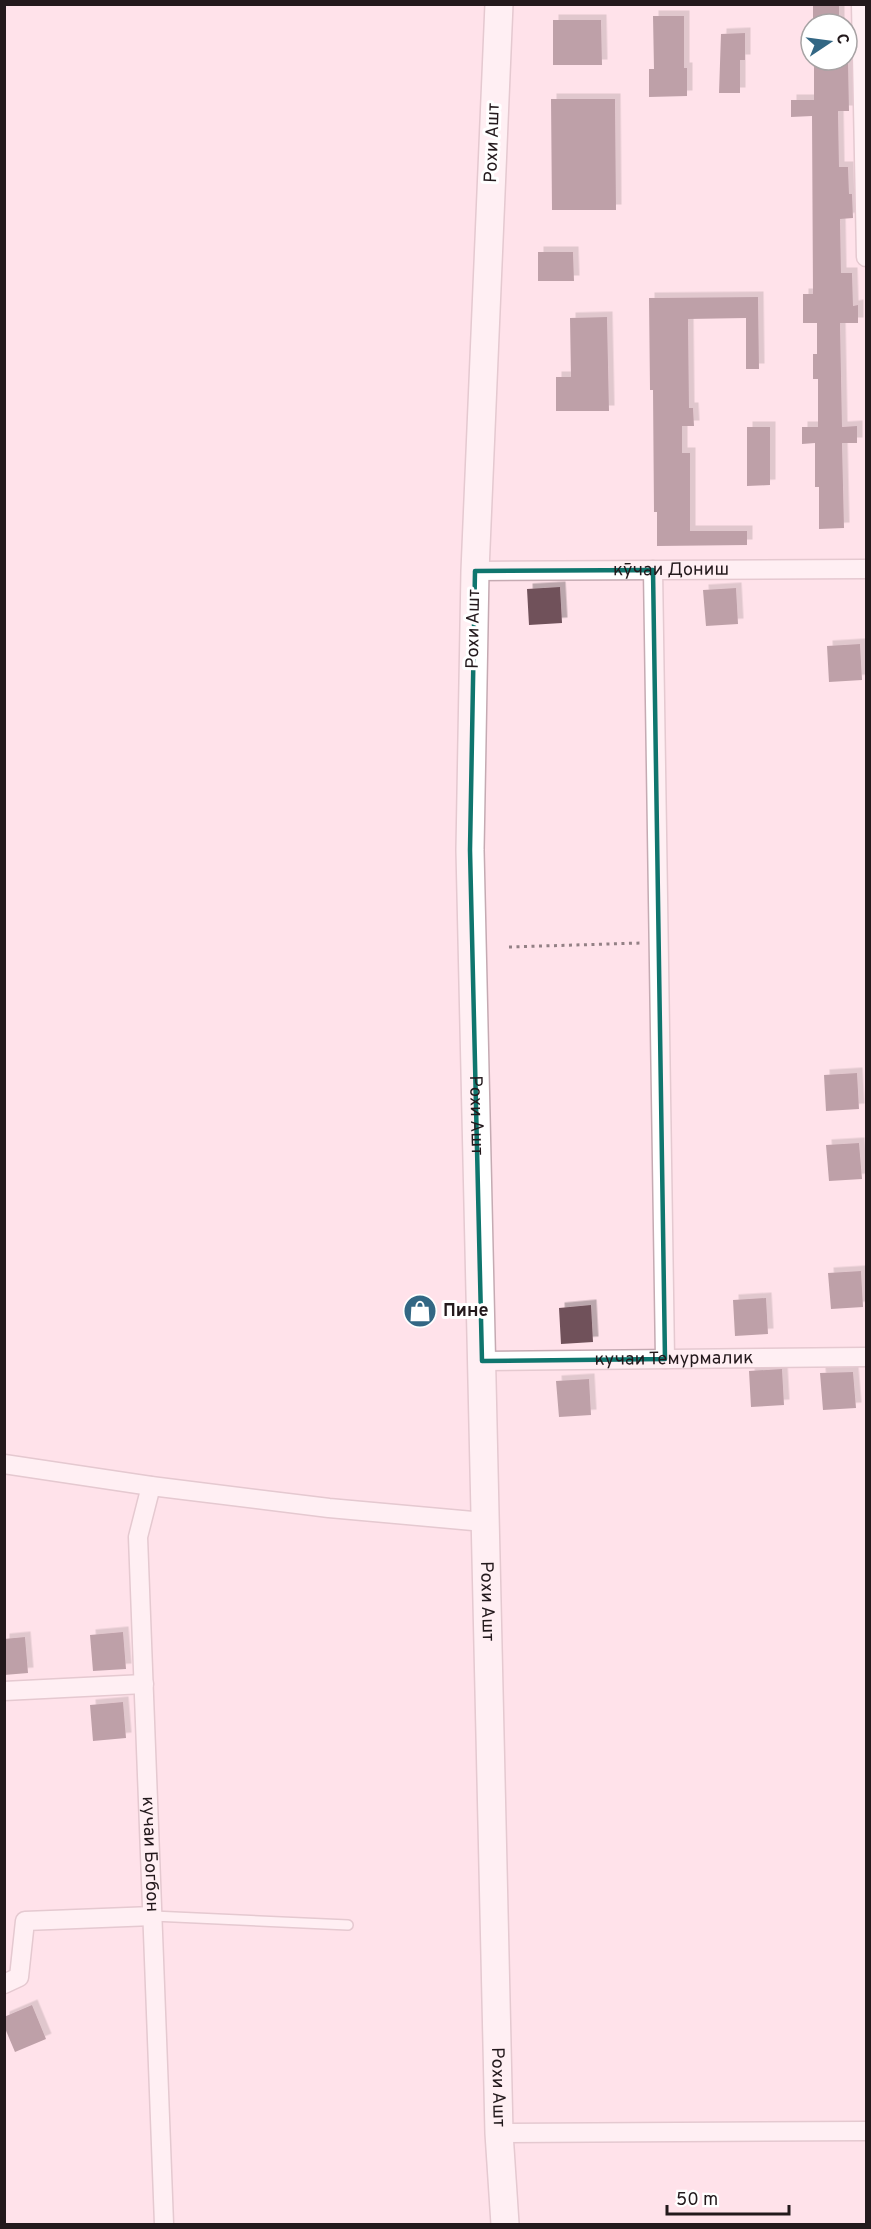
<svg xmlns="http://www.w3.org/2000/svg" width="871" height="2229" font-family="Overpass,sans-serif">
<defs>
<filter id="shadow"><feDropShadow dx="5.5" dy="-5.5" stdDeviation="0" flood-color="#0004"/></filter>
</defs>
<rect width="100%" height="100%" fill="#ffe2ea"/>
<path fill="#6f515a" filter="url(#shadow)" d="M 813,4 L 839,4 L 839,24 L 813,24 Z
M 653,16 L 684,16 L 684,68 L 687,68 L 687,96 L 649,97 L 649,69 L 654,69 Z
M 553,20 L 601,20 L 602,65 L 553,65 Z
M 745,33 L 745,60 L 740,60 L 740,93 L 719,93 L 721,34 Z
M 814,60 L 848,60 L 849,111 L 838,111 L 839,167 L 848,167 L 849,194 L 852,194 L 853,218 L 840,219 L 841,273 L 852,273 L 853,306 L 858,305 L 858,323 L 840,323 L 842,427 L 857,426 L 857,443 L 842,443 L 844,528 L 819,529 L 819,487 L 815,487 L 815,443 L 802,444 L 802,427 L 818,427 L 818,379 L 813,379 L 813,354 L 817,354 L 817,323 L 803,323 L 803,294 L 813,294 L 812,116 L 791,117 L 791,100 L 814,100 Z
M 551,99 L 615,99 L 616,210 L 552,210 Z
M 538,252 L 573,252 L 574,281 L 538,281 Z
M 758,297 L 759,369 L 746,369 L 746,318 L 688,319 L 689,408 L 693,408 L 694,426 L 682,426 L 682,453 L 690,453 L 690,531 L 747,531 L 747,545 L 657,546 L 657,512 L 654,512 L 653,390 L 650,390 L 649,298 Z
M 607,317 L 609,411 L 556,411 L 556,377 L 571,377 L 570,318 Z
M 747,427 L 770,427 L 770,485 L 747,486 Z
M 560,587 L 562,623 L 529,625 L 527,589 Z
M 736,588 L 738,624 L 706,626 L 703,590 Z
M 860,644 L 862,680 L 829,682 L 827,646 Z
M 857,1073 L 859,1109 L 826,1111 L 824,1075 Z
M 859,1143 L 862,1179 L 829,1181 L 826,1145 Z
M 861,1271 L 863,1307 L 831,1309 L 828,1273 Z
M 766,1298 L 768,1334 L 735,1336 L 733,1300 Z
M 591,1305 L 593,1342 L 561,1344 L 559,1308 Z
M 782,1369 L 784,1405 L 751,1407 L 749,1371 Z
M 853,1372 L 856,1408 L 823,1410 L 820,1373 Z
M 589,1379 L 591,1415 L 559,1417 L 556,1381 Z
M 123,1632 L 126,1669 L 93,1671 L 90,1635 Z
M 25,1637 L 28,1673 L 4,1675 L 4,1639 Z
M 123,1702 L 126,1738 L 93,1741 L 90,1705 Z
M 32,2005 L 46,2039 L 15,2052 L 4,2026 L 4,2017 Z"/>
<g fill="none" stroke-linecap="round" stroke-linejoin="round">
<g stroke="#c5aab2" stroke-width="12">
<path id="service" d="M 153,1916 L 348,1925"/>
</g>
<g stroke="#c5aab2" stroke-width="21">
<g id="minor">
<path d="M 861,4 L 866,257"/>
<path d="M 653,570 L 665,1359"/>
<path id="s1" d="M 475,571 L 866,569"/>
<path id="s2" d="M 482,1361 L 866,1357"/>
<path d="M 4,1464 L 151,1486 L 329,1508 L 484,1522"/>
<path id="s3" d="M 151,1486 L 138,1537 L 164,2224"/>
<path d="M 4,1691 L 144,1684"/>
<path d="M 4,1984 L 19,1977 L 25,1921 L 153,1916"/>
<path d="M 499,2133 L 866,2131"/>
</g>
</g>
<g stroke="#c5aab2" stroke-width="30">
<g id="secondary">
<path id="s4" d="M 499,4 L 475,571 L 470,850 L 499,2133 L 505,2224"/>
</g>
</g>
<path stroke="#938085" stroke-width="3" stroke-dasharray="3 4.5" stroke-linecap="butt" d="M 509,947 L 641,943"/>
<use href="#service" stroke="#fff" stroke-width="9"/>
<use href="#minor" stroke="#fff" stroke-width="18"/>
<use href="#secondary" stroke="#fff" stroke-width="27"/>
</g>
<path d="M0 0H871V2229H0ZM 653,570 L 665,1359 L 482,1361 L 470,850 L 475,571 Z" fill="#ffe2ea" fill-opacity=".55" fill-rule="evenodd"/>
<path fill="none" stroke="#0f766e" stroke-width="4.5" stroke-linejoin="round" d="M 653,570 L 665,1359 L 482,1361 L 470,850 L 475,571 Z"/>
<defs>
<g id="shop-disc" transform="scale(1.725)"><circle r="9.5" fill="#336784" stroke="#fff"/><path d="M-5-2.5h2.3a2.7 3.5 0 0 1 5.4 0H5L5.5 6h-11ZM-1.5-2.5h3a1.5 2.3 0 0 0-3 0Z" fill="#fff"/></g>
</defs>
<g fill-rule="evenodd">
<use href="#shop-disc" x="420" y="1311"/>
</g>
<g text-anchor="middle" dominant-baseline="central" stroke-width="6" stroke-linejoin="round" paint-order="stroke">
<g font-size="18" fill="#23191c" stroke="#fff">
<text transform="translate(493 143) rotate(-88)">Рохи Ашт</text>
<text stroke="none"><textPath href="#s1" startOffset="196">кӯчаи Дониш</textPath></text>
<text transform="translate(474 629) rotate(-89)">Рохи Ашт</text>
<text stroke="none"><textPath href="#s4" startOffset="1112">Рохи Ашт</textPath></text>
<text stroke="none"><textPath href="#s2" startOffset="192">кучаи Темурмалик</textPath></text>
<text stroke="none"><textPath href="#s4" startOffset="1598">Рохи Ашт</textPath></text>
<text stroke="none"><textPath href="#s3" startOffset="370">кучаи Богбон</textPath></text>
<text stroke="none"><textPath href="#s4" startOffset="2084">Рохи Ашт</textPath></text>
</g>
<g font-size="18" font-weight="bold" fill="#23191c" stroke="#fff" text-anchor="start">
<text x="443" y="1311">Пине</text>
</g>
</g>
<rect width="871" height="2229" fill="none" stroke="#23191c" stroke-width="12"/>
<g transform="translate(829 42) rotate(77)"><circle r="28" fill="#ffffff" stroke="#a7a3a4" stroke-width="1.5"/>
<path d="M0-4.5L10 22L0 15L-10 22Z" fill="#336784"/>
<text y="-9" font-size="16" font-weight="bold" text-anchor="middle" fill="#23191c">С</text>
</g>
<path d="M667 2205v9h122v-9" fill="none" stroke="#23191c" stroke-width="3"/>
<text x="676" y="2205" font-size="18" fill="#23191c" stroke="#ffffff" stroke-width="4.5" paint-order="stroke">50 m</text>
</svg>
